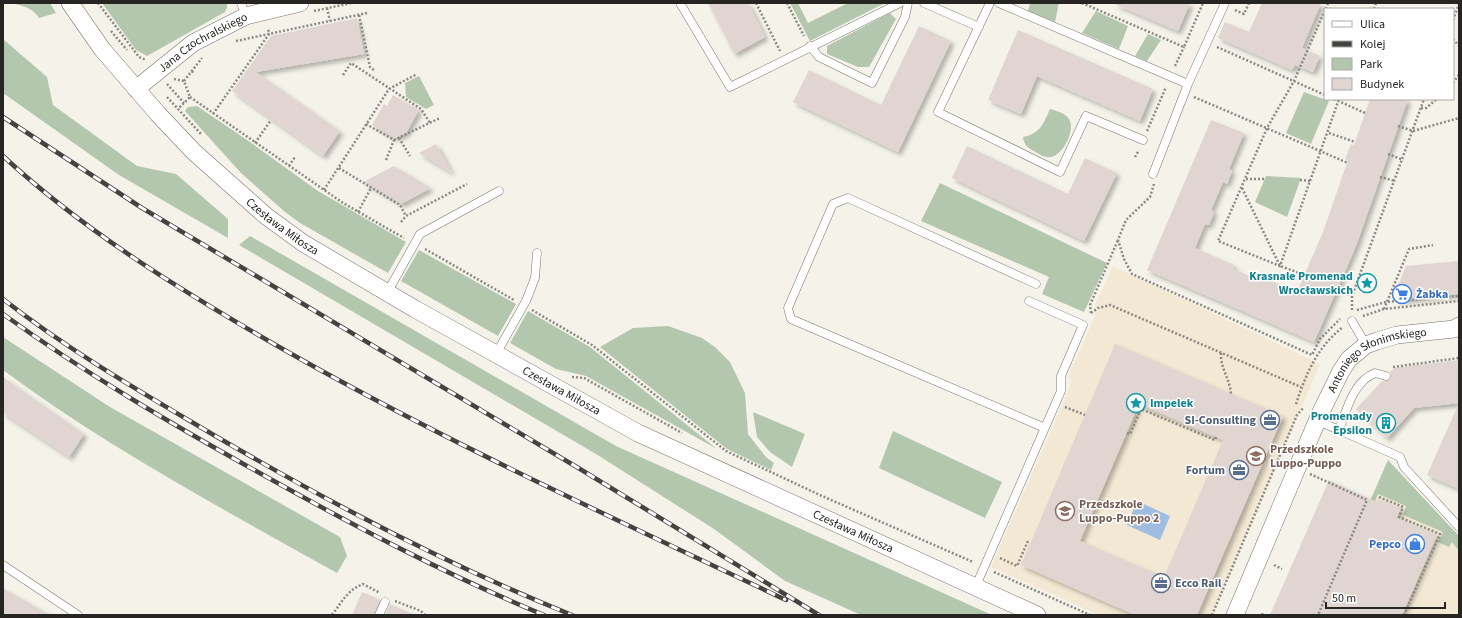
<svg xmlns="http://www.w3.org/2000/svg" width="1462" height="618" font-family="'Source Sans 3',sans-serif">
<defs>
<filter id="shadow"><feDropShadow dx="3.5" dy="3.5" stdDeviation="2" flood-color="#0004"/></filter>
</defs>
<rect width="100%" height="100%" fill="#f5f3e9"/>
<path fill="#f2e8d3" d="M 1113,266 L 1320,364 L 1212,615 L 1099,615 L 991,567 L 1061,408 L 1072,381 L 1068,377 L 1095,316 L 1095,305 Z
M 1388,460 L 1459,536 L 1459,615 L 1320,615 Z"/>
<path fill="#b3c7af" d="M 10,3 L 50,3 L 56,13 L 39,18 C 32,7 23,6 10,3 Z
M 102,3 L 227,3 L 227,7 L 225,12 L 147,56 L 136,50 Z
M 790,3 L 798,3 L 808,23 L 848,3 L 885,3 L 810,41 Z
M 1030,3 L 1059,3 L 1055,22 L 1028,11 Z
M 1096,11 L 1128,26 L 1119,49 L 1082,33 Z
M 890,13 L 896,19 L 869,67 L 858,67 L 827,54 L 827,46 Z
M 1148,34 L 1161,40 L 1147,61 L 1135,56 Z
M 3,39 L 47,77 L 53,105 L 137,166 L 176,174 L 228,219 L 228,238 L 119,175 L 3,93 Z
M 419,76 L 434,105 L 426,109 L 406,97 L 405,83 Z
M 1304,92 L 1329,101 L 1311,144 L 1286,133 Z
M 197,106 L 250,142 L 318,191 L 406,242 L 388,273 L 300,223 L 285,212 L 241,173 L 185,111 L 188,107 Z
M 1050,109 C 1056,111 1066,113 1069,119 C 1076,130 1063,155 1051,157 C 1045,158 1038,154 1034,151 C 1028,148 1024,145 1023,137 C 1040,134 1044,123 1050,109 Z
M 1266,176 L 1301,178 L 1287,217 L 1255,202 Z
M 940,183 L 1107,263 L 1084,312 L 1042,294 L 1049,277 L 921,221 Z
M 250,236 L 616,446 L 992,615 L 861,615 L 785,581 L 714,529 L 596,454 L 239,245 Z
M 419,250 L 516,304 L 498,336 L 401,281 Z
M 528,311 L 590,347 L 717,449 L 586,376 L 556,369 L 510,343 Z
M 668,326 L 702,338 L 715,347 L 730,362 L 745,393 L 748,434 L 766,457 L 774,463 L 771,470 L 727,449 L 600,347 L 633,328 Z
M 3,337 L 110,407 L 340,537 L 347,556 L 337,573 C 223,509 108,448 3,370 Z
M 753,412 L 805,434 L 792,467 L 770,452 L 757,437 Z
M 893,431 L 1002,482 L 985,518 L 879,468 Z
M 1388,460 L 1459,536 L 1459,551 L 1452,542 L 1449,547 L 1438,542 L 1443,532 L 1403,515 L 1406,506 L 1378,494 L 1326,615 L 1320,615 Z"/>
<path fill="#9fbce1" d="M 1137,501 L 1170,516 L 1160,540 L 1127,525 Z"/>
<path fill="#e0d5d1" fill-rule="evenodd" filter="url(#shadow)" d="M 708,3 L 748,3 L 765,37 L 734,54 Z
M 1112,3 L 1190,3 L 1178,31 Z
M 1262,3 L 1321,3 L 1302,48 L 1320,56 L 1313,72 L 1295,65 L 1292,70 L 1218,38 L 1225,22 L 1249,32 Z
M 357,18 L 364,54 L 256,72 L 340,131 L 323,156 L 232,91 L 271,36 Z
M 919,26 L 951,41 L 898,152 L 793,102 L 809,70 L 881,105 Z
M 1018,30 L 1153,89 L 1140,121 L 1037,76 L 1021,114 L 988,100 Z
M 393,95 L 419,110 L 406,133 L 395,138 L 372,125 L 384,104 L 387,106 Z
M 1370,99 L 1408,99 L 1356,246 L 1314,342 L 1147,270 L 1211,120 L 1244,133 L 1229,169 L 1232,171 L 1227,184 L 1223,182 L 1211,210 L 1214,212 L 1209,225 L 1205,224 L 1195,248 L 1234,265 L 1233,269 L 1256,279 L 1258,275 L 1297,292 L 1323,232 L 1348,160 L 1345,159 L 1351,144 L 1354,145 Z
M 436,144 L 452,173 L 419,153 Z
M 967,146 L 1068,194 L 1085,158 L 1117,173 L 1084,241 L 952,178 Z
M 394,166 L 431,188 L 401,204 L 363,182 Z
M 1459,261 L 1459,294 L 1406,300 L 1394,295 L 1406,266 Z
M 1115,344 L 1283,416 L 1197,615 L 1135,615 L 1021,565 ZM 1139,404 L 1223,440 L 1164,577 L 1080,541 Z
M 1459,360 L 1459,489 L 1427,475 L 1459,403 L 1414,408 L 1387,438 L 1356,409 L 1382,381 L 1390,380 L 1391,375 L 1390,372 L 1394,368 Z
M 3,377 L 84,434 L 69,457 L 3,413 Z
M 1329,480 L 1377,502 L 1378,499 L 1401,508 L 1397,517 L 1437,535 L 1402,615 L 1270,615 Z
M 3,588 L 50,615 L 3,615 Z
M 362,592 L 380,600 L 374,615 L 352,615 Z
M 390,604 L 415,615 L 385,615 Z"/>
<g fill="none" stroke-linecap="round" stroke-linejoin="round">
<g stroke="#76746c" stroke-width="9">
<path id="lane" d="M 241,3 L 246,16
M 680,3 L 730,87 L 900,3
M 924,3 L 979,27
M 990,3 L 938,112 L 1060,172 L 1086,116 L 1143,140
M 999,3 L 1188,84
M 810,46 L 819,57 L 872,83 L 905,17 L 908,3
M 1153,174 L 1188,84 L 1225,3
M 1036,284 L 848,198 L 833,204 L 830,211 L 788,308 L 791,319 L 1045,428
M 387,293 L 420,234 L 499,191
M 1352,321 L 1366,345
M 496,354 L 526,301 L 535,278 L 537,253
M 1386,376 L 1375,373 C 1353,382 1347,409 1339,430 L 1400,457 L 1404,467 L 1459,527
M 1318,421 L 1339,430
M 3,565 L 78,615
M 975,588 L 1061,391 L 1061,376 L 1083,325 L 1029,301
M 379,615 L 385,602"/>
</g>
<g stroke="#76746c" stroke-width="18">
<g id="street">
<path id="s1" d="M 70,3 L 102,49 L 158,114 L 194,152 L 266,216 L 303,243 L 415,309 L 638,433 L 1037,615"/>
<path id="s2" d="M 136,89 L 193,43 L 246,16 L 300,3"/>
<path id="s3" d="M 1235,615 L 1320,414 L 1341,371 L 1349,359 L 1366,345 L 1377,341 L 1397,335 L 1454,329 L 1459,326"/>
</g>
</g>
<path stroke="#8b8983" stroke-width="2.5" stroke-dasharray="2 2" stroke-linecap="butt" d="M 98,3 L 139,57 L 146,60
M 756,3 L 780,51
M 787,3 L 804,36
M 1082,3 L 1184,47 L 1203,3
M 327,8 L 330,21
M 1326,9 L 1328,3
M 1374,9 L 1376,3
M 1235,10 L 1244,14 L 1249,3
M 1325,10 L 1294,81 L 1267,128 L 1218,241 L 1280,266 L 1339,99
M 314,11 L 351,3
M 359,15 L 370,67 L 375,71
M 1453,20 L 1459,4
M 111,31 L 127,50
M 1453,39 L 1459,46
M 236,41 L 367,13
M 1217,47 L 1325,95
M 1175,66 L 1184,47
M 192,71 L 194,74
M 343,75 L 351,63 L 421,109 L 430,123
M 174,79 L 184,81 L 190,97 L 178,109
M 184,81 L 202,58
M 1453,83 L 1459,75
M 167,84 L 184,103
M 167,97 L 201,134
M 190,97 L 343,203 L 404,238
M 1194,97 L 1348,163
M 1334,99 L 1365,113
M 1421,108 L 1426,108 L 1437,99
M 213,114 L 269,34 L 268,28
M 366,124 L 394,140 L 440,118
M 1398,126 L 1413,131 L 1459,118
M 1147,131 L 1166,87
M 1329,133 L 1355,142
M 399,138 L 410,156
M 255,143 L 271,120
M 1388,154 L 1403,160
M 1135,157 L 1139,150
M 386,160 L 394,140
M 289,166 L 295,157
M 339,168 L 400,205 L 406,216
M 1380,177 L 1395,181
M 1246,179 L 1265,179
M 1300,180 L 1311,181
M 1154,184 L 1150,197 L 1126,220 L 1118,240 L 1124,259 L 1132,274 L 1312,355 L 1320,339 L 1340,319
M 1242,188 L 1280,266 L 1305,275
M 324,190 L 389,89 L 417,74
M 358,212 L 371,188
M 401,222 L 406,216 L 467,184
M 425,249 L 514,300
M 1337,289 L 1352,296
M 1384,309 L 1409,249 L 1433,245
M 532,310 L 592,345 L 726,451 L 822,496 L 973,562
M 1352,310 L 1352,296 L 1424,99
M 1357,310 L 1386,302 L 1459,296
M 1091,313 L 1098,308 L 1110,305 L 1301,387
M 1091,313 L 1090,305 L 1118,240
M 1363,316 L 1384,309 L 1459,301
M 1221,353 C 1220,368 1230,379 1231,394
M 1393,367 L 1459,358
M 572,377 L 584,378 L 682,433
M 1296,404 C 1306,374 1317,347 1343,327
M 1065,407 L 1085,415
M 1127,433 L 1130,434 L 1141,409 L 1215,440 L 1216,437
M 1310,474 L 1367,500 L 1318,615
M 1379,497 L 1403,507 L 1399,517 L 1440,534 L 1404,615
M 1000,558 L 1017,566 L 1028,541
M 1274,565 L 1282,569
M 994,572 L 1090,615
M 395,601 L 421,611 L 425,615
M 332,615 C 343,601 346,591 363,584 L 380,593
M 1212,615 L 1297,415 L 1304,407
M 1262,615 L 1263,613"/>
<use href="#lane" stroke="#fff" stroke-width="8"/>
<use href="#street" stroke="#fff" stroke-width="17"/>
<g stroke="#44433f" stroke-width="4.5">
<path id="rail" d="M 3,117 L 142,208 L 580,469 L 819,615
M 3,156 C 82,229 174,286 267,340 C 435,437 611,517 786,600
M 3,299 C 68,350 141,392 212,434 C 328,502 447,565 572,615
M 3,314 C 86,374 175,426 265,476 C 356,527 447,575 544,615"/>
</g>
<use href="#rail" stroke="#fff" stroke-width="3" stroke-dasharray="9" stroke-linecap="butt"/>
</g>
<defs>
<g id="sight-ring" transform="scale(1)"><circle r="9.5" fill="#fff" stroke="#0f9aa8" stroke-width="1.5"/><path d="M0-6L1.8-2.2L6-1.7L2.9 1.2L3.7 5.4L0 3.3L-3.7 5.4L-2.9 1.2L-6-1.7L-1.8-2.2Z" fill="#0f9aa8"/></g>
<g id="supermarket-ring" transform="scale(1)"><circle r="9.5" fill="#fff" stroke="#3f7fe0" stroke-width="1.5"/><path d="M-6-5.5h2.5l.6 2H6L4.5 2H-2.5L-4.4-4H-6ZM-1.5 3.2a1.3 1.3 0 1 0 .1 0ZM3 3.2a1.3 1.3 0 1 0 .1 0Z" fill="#3f7fe0"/></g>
<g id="office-ring" transform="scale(1)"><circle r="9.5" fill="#fff" stroke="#5c6f8a" stroke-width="1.5"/><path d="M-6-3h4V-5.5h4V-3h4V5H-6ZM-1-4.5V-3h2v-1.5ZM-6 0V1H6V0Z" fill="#5c6f8a"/></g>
<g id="building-ring" transform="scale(1)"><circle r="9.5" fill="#fff" stroke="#0f9aa8" stroke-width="1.5"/><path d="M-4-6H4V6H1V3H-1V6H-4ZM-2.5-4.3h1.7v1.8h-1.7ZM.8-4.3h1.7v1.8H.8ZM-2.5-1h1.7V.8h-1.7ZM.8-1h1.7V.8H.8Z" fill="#0f9aa8"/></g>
<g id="school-ring" transform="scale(1)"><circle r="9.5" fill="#fff" stroke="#8d6e63" stroke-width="1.5"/><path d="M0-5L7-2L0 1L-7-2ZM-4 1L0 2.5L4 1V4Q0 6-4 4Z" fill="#8d6e63"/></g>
<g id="shop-ring" transform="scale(1)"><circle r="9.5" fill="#fff" stroke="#3f7fe0" stroke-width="1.5"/><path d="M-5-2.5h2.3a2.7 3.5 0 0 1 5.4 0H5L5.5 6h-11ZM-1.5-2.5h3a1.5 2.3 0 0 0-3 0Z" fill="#3f7fe0"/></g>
</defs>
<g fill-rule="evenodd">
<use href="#sight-ring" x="1367" y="283"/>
<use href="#supermarket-ring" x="1402" y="294"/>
<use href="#sight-ring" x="1136" y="403"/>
<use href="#office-ring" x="1270" y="420"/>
<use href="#building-ring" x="1386" y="423"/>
<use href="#school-ring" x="1256" y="456"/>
<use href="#office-ring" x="1239" y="470"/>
<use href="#school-ring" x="1065" y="511"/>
<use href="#shop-ring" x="1415" y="544"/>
<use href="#office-ring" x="1161" y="583"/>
</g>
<g text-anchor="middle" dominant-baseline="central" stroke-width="3" stroke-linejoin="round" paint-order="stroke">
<g font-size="12" fill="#262522" stroke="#fff">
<text stroke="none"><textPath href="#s2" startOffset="82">Jana Czochralskiego</textPath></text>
<text stroke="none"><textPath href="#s1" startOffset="310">Czesława Miłosza</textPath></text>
<text stroke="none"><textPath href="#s3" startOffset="304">Antoniego Słonimskiego</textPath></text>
<text stroke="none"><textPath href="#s1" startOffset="634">Czesława Miłosza</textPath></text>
<text stroke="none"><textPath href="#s1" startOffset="958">Czesława Miłosza</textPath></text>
</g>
<g font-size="12" font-weight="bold" fill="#0d838f" stroke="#fff" text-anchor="end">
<text x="1353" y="276">Krasnale Promenad<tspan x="1353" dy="14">Wrocławskich</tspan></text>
<text x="1150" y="403" text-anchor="start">Impelek</text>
<text x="1372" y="416">Promenady<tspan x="1372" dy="14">Epsilon</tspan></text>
</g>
<g font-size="12" font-weight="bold" fill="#366cbe" stroke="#fff" text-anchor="start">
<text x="1416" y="294">Żabka</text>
<text x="1401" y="544" text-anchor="end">Pepco</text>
</g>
<g font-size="12" font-weight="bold" fill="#4e5e75" stroke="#fff" text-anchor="end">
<text x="1256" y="420">SI-Consulting</text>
<text x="1225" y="470">Fortum</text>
<text x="1175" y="583" text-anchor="start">Ecco Rail</text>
</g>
<g font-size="12" font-weight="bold" fill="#785e54" stroke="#fff" text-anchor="start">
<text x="1270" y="449">Przedszkole<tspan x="1270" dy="14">Luppo-Puppo</tspan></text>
<text x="1079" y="504">Przedszkole<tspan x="1079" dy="14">Luppo-Puppo 2</tspan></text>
</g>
</g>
<rect width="1462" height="618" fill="none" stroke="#262522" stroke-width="8"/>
<rect x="1324" y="8" width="130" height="92" fill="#ffffff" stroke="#a8a8a7"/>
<rect x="1332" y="21" width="20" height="6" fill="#ffffff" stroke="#a8a8a7"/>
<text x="1360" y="28" font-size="12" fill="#262522">Ulica</text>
<rect x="1332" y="41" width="20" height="6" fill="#44433f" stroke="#a8a8a7"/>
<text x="1360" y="48" font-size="12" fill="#262522">Kolej</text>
<rect x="1332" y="58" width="20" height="12" fill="#b3c7af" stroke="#a8a8a7"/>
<text x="1360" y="68" font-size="12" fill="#262522">Park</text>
<rect x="1332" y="78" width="20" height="12" fill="#e0d5d1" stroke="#a8a8a7"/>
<text x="1360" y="88" font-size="12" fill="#262522">Budynek</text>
<path d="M1326 602v6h119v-6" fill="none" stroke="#262522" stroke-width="2"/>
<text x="1332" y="602" font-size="12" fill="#262522" stroke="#ffffff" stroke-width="3" paint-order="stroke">50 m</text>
</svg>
